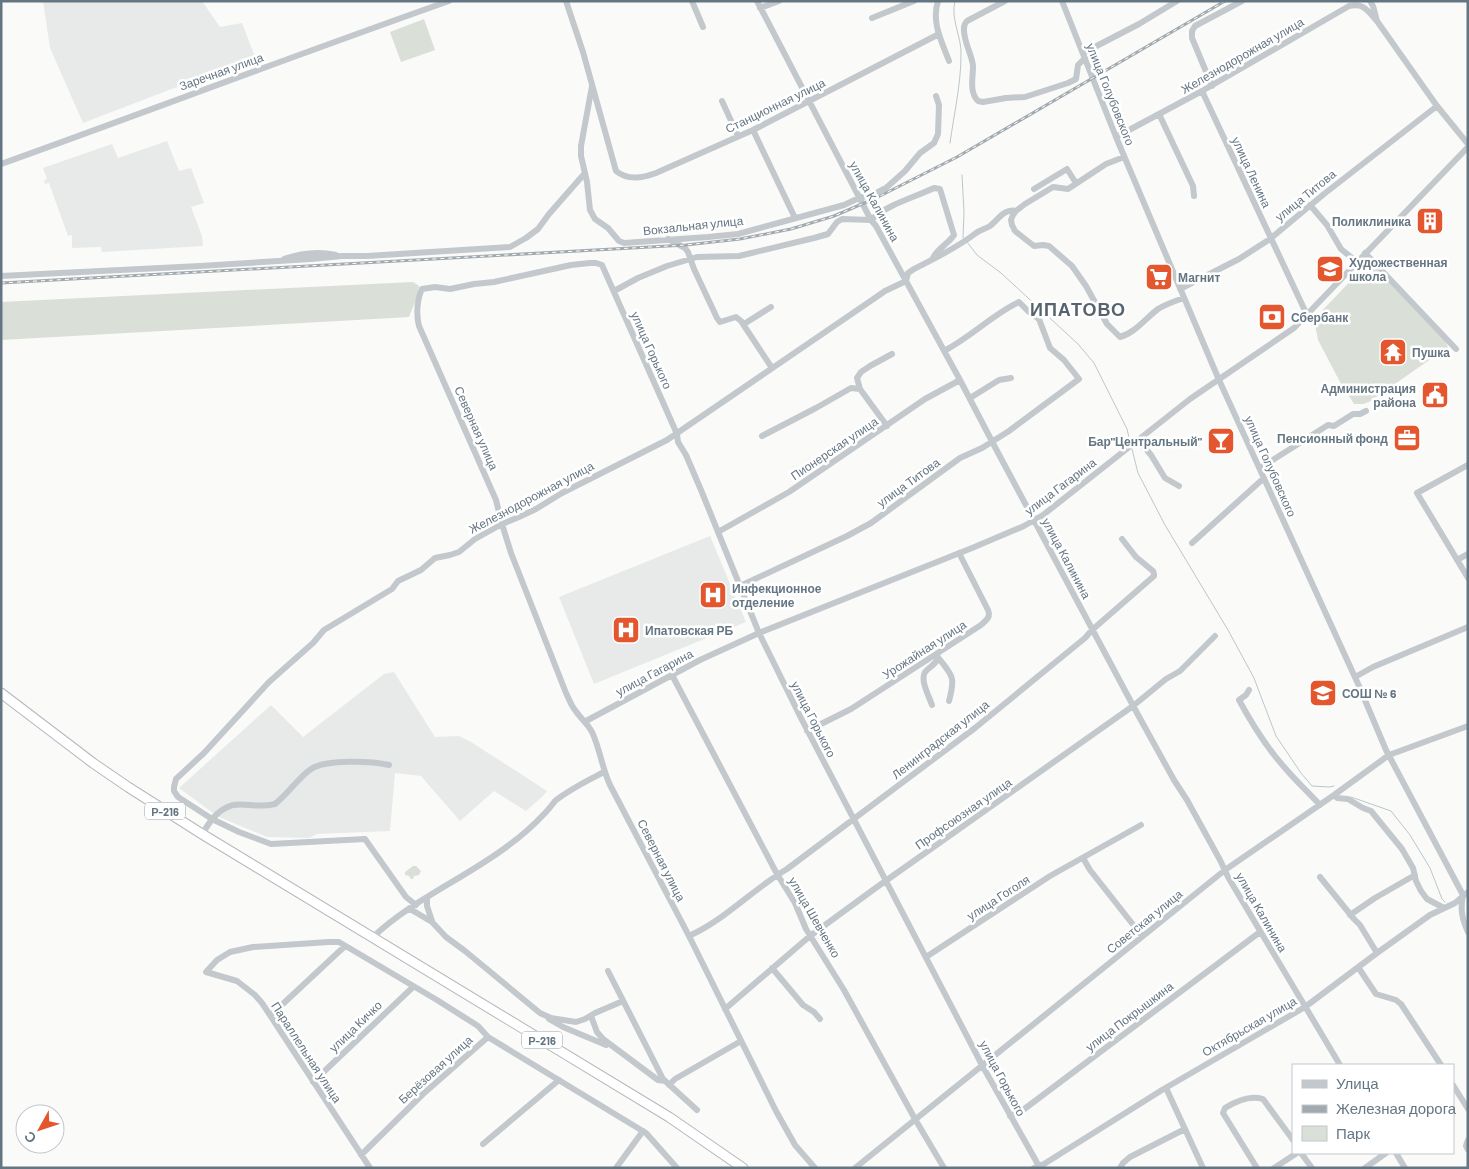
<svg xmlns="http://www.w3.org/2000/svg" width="1469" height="1169" font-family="Barlow,sans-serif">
<rect width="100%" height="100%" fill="#fafaf8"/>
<path fill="#e8e9e9" d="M 43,1 L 202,1 L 220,27 L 242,23 L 255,57 L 83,123 L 50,48 Z
M 167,141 L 179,171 L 191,168 L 204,203 L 191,207 L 202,236 L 203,246 L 102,252 L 101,247 L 72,248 L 72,235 L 68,236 L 49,183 L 45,184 L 44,181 L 47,179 L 43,168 L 112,144 L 118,158 Z
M 710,536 L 746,622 L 594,684 L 559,597 Z
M 394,672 L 435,737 L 459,736 L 471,742 L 547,791 L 543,796 L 526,811 L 494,791 L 460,821 L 421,776 L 395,773 L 390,831 L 317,834 L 309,838 L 267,837 L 217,816 L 179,788 L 271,705 L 303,737 L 384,674 Z"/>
<path fill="#dadfd7" d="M 424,19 L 435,50 L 401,62 L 390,32 Z
M 1371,264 L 1450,344 L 1446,343 L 1448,347 L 1369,402 L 1363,404 L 1354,404 L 1340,382 L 1318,340 L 1314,319 L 1366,265 Z
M 413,282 L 419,286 L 418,294 L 409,317 L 1,340 L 1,302 Z
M 413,866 L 416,866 L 421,871 L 419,875 L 414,876 L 413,879 L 411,879 L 409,876 L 405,875 L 405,872 Z"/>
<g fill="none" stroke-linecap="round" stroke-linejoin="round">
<path stroke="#bbc7cb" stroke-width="1" d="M 950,143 C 954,114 961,84 961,55 C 962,37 950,19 955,1
M 962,175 L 964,212 L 963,238 L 964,239
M 967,242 L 977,255 L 1001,273 L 1078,344 L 1094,363 L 1127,429 L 1130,442
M 1132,449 L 1138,473 L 1165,525 L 1228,630 L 1254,678 L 1276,736 L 1301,773 L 1312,786 L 1329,787 L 1334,786
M 1351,797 L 1391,811 L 1410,835 L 1430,868 L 1442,899 L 1445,902"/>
<g stroke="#b4b9bd" stroke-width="11">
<path id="highway" d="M 1,693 L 93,763 L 128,787 L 202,834 L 669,1117 L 743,1168"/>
</g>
<path stroke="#c3c8cc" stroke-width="6" d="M 566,1 L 583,52 L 616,171 C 628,181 643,178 656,173 L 753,130 L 939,34
M 692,1 L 703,27
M 757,1 L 871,220 L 876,226 L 960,380 L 996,449 L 1137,713 L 1174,780 L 1187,800 L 1220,860 L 1228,877 L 1340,1065
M 938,1 C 931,22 942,42 949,61
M 1005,1 L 967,21 C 965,23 964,24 964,28 C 963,41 972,54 973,66 C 973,78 969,92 978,101 L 983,102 L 1006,98 L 1025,97 L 1068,83 L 1076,79 L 1078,65 L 1085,58
M 1062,1 L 1116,137 L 1219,380 L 1359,686 L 1386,750 L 1463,895 C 1460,909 1462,919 1468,932
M 1370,1 L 1373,6 L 1377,21 L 1437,106 L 1468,144
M 760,8 L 779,1
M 872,18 L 914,1
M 1083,53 L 1139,24 L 1177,1
M 592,86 L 581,146 L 581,156 L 587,182 L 590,210 L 595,219 L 608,228 L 619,241 L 624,243 L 708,237 L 738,234 L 844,205 L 859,198 L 876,193 L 886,188 L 905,171 L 920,153 L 934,143 L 938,134 L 939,105 L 936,96
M 1212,86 L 1192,38 L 1192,31 L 1195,26 L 1242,1
M 1202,91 L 1307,315
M 722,101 L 738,136
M 1159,114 L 1193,186 L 1194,196
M 753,130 L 795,218
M 1116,137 L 1202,91 L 1349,6 C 1364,3 1367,10 1377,21
M 1124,157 L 1106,164 L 1068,189 L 1053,187 L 1025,204 L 1016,211 L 1013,215 L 1011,220 L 1012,225 L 1015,231 L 1034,246 L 1043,245 L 1049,246 L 1072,266 L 1086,286 L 1107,324 L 1120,337 C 1135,333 1146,318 1158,309 C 1166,304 1175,301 1184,298
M 1,164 C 151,110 299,54 449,1
M 1034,189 L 1067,169 L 1076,183
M 1310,205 L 1327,225 L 1341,249 L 1357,262
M 668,239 L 685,248 L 688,252 L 694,269 L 717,318 L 720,322 L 736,317 L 741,321 L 772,368
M 1365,253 L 1456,349
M 284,259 C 301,253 318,251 336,255
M 1,276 L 200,266 L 311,259 L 342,256 L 367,256 L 510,247 L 526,238 L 538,229 L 549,214 L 585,173
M 1180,289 L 1239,259 L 1270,239 L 1324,194 L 1437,106
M 614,291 L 638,278 L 667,266 L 697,257 L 739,256 L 814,238 L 828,234 L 837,222 L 842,219 L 871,220 C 888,204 913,198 934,188 L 940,189 L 954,235 C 948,244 938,248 933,258
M 744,324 L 771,307
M 860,389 L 857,378 L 861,372 L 870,366 L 892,354
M 970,398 L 999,380 L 1011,378
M 762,436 L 816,408 L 851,388 L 860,389 L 887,426
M 1138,440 L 1151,455 L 1165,478 L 1179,486
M 1468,465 L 1417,493 L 1468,578
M 1260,468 L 1328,425 L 1334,426 L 1353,414 L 1360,414 L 1366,411
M 718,532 L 789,492 L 925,399 L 960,380
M 1192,543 L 1264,478
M 1457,560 L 1468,554
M 740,586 L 847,536 L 871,523 L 960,458 L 982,448 L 1009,431 L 1079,379 L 1064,360 L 1050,348 L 1039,319 L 1028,311 L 1019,302 C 992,315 971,337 944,351
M 937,656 C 952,676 956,675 949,701
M 672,675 L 777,874 L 795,903 L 806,929 L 844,990 L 915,1119 L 944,1168
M 1355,677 L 1373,667 L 1468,627
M 1249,690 L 1246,695 L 1239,700 C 1252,724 1267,748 1285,768 C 1296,781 1308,792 1320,805
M 932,705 C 929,696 918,677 927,670 C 932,665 936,664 938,658
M 586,721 L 700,660 L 759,633 L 972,548 L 1024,526 L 1043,515 L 1190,399 L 1294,328 L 1468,147
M 807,731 L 851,709 L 981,625 C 986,620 991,618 988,610 L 959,553
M 389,765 C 372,761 326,759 311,769 C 298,778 288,794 275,804 C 247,811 236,793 212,819 L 239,832 L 271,844 L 365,839 L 406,897 L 416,905
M 1334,795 L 1337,798 L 1348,799 L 1363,808 L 1371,811 L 1402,849 L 1413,868 L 1416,881 L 1421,891 L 1427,899 L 1444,908
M 202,834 L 212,819 L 178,797 L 174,791 L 174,787 L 176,779 L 204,753 L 269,682 L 313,643 L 324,630 L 392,589 L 398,581 L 421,570 L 435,558 L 450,555 L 459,552 L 475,539 L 502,524 L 519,517 L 536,509 L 562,493 L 667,440 L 872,300 L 885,291 L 906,281 L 908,273 L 914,269 C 935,258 957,248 976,233 C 980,230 985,229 990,226 C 998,220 1004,208 1016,211
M 1083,858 L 1090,870 L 1142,936
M 1320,877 L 1354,919 L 1360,925 L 1377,953
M 427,898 L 427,906 L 432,921
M 410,909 L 432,922 L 446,937 L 465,951 L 540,1013 L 551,1018 L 576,1022 L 585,1019 L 595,1013 L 623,1001
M 1350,915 L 1375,898 L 1415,875
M 689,936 C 725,920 753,889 787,869 L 975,728 L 1085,638 L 1092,630 L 1154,576 L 1154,574 L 1153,571 L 1136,557 L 1122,539
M 373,937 C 411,901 463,879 505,848 C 519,838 533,826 545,813 C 549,809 552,805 555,801 C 570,789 587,781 604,772
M 926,957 L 1050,876 L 1141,825
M 1358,967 L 1376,994 L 1396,1000 L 1401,1004 L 1441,1065
M 772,968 L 803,1005 L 814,1012 L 820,1019
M 608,971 L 663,1079 L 697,1110
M 725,1009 L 810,936 L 877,887 L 1133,706 L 1166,679 L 1180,671 L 1215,636
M 271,1015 L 345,946
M 591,1016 L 597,1032 L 603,1039 L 658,1080 L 665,1081
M 549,1019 L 563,1027 L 606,1045
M 313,1082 L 413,987
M 669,1085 L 675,1079 L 741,1041
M 1453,1085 L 1468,1109
M 1166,1088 L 1203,1168
M 1010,1116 L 1023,1110 L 1260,932
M 1468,1140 L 1466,1146 L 1468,1150
M 483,1144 L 559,1080
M 1301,1153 L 1312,1168
M 1396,1153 L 1405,1168
M 361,1155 L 423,1094 L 488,1037
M 370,1168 L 262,1003 L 255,995 L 237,981 L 206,972 L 217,960 L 230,952 L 253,947 L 329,942 L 339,942 L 437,1000 L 478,1026 L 488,1037 L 646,1133 L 677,1168
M 616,1168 L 643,1131
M 815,1168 L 795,1145 L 776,1111 L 689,936 L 610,785 C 602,768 600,749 592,732 C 587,723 581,719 575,710 C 571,705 569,699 566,693 L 511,553 L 502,524 L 496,500 L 419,326 C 416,315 417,299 422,289 L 435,287 L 450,289 L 474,284 L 494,282 L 571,265 L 590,263 L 596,263 L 602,265 L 677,434 L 678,442 L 686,455 L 701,490 L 759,633 L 801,718 L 982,1065 L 1040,1168
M 855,1168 L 1225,870 L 1334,795 L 1389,755 L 1468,726
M 1034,1168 L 1044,1164 L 1162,1090 L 1305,1007 L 1377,953 L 1430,915 L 1455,903 L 1468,892
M 1120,1168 L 1123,1163 L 1130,1157 L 1185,1129
M 1257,1168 L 1223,1113 L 1225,1108 C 1236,1101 1250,1095 1263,1099 L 1293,1140
M 1274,1168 L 1297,1153
M 1365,1168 L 1386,1153"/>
<use href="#highway" stroke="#fff" stroke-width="9"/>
<g stroke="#a2aab0" stroke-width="3">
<path id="rail" d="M 1,283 L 686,245 L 740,239 L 791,229 L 834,216 L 876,198 L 957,157 L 1225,1"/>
</g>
<use href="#rail" stroke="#fff" stroke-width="1" stroke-dasharray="4" stroke-linecap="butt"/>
</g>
<defs>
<g id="building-square" transform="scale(1.4375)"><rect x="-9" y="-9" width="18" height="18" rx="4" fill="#e4572e" stroke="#fff"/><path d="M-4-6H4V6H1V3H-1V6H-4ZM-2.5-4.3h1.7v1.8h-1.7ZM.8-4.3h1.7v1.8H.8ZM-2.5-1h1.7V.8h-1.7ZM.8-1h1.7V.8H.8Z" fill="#fff"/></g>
<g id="school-square" transform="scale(1.4375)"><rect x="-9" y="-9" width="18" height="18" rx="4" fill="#e4572e" stroke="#fff"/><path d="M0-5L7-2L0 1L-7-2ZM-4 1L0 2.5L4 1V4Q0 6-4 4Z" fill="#fff"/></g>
<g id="supermarket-square" transform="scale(1.4375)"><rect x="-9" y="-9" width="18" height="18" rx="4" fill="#e4572e" stroke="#fff"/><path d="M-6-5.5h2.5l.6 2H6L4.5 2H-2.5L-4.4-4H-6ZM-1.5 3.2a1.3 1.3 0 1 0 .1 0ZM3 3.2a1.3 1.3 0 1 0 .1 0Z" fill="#fff"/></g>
<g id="bank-square" transform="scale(1.4375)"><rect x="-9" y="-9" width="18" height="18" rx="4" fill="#e4572e" stroke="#fff"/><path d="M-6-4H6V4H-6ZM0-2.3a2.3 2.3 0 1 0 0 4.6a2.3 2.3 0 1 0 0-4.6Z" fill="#fff"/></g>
<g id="temple-square" transform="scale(1.4375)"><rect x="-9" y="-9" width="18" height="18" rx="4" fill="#e4572e" stroke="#fff"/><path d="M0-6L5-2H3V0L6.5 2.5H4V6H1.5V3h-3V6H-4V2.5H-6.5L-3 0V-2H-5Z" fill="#fff"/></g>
<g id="civic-square" transform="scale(1.4375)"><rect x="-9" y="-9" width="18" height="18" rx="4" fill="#e4572e" stroke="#fff"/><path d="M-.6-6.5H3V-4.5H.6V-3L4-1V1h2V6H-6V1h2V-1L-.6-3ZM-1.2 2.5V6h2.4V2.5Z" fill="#fff"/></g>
<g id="office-square" transform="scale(1.4375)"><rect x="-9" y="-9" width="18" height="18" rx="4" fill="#e4572e" stroke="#fff"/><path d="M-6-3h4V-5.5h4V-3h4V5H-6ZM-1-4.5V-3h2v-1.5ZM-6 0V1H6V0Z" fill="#fff"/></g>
<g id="bar-square" transform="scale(1.4375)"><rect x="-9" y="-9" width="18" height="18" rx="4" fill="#e4572e" stroke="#fff"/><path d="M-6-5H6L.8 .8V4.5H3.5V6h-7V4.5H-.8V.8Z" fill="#fff"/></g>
<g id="hospital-square" transform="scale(1.4375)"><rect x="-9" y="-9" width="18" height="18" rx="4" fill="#e4572e" stroke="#fff"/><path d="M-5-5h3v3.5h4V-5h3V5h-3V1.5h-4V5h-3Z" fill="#fff"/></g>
</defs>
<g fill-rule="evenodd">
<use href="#building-square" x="1430" y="221"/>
<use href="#school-square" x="1330" y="269"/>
<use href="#supermarket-square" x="1159" y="277"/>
<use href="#bank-square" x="1272" y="317"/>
<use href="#temple-square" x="1393" y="352"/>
<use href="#civic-square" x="1435" y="395"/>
<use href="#office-square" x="1407" y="438"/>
<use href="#bar-square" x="1221" y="441"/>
<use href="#hospital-square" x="713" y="595"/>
<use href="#hospital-square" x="626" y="630"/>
<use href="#school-square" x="1323" y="693"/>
</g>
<g text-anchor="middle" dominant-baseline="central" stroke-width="5" stroke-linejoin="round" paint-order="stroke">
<g fill="#fff" stroke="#939fa8" stroke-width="1">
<rect x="145" y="802.5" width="40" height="17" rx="4"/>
<rect x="522" y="1031.5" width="40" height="17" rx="4"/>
</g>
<g font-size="11" font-weight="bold" fill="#657683">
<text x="165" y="811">Р-216</text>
<text x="542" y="1040">Р-216</text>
</g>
<g font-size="12" fill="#657683" stroke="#fff">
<text transform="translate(1242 55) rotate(-30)">Железнодорожная улица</text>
<text transform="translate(221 71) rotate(-20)">Заречная улица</text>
<text transform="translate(1111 94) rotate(68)">улица Голубовского</text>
<text transform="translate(775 105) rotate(-26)">Станционная улица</text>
<text transform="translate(1252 172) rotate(65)">улица Ленина</text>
<text transform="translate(1305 195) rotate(-39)">улица Титова</text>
<text transform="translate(875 201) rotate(61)">улица Калинина</text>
<text transform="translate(693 225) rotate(-6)">Вокзальная улица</text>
<text transform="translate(652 350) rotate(66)">улица Горького</text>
<text transform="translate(477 428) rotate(66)">Северная улица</text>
<text transform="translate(834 448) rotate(-34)">Пионерская улица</text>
<text transform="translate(1271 466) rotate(66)">улица Голубовского</text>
<text transform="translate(908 482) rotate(-36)">улица Титова</text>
<text transform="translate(1060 486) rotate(-37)">улица Гагарина</text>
<text transform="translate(531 497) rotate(-28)">Железнодорожная улица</text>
<text transform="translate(1067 558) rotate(62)">улица Калинина</text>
<text transform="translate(924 649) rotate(-33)">Урожайная улица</text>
<text transform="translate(654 672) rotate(-28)">улица Гагарина</text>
<text transform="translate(814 719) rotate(63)">улица Горького</text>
<text transform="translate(940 739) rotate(-38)">Ленинградская улица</text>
<text transform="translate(963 813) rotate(-35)">Профсоюзная улица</text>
<text transform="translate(662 860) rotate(63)">Северная улица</text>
<text transform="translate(998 897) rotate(-33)">улица Гоголя</text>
<text transform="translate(1262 912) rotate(60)">улица Калинина</text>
<text transform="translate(815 917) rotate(60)">улица Шевченко</text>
<text transform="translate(1144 921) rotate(-39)">Советская улица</text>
<text transform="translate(1129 1016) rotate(-37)">улица Покрышкина</text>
<text transform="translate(355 1026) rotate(-44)">улица Кичко</text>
<text transform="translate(1249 1026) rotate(-30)">Октябрьская улица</text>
<text transform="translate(307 1052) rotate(57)">Параллельная улица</text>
<text transform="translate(435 1069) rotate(-42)">Берёзовая улица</text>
<text transform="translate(1003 1078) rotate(62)">улица Горького</text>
</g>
<g font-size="12" font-weight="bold" fill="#657683" stroke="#fff" text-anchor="start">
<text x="1411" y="221" text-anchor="end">Поликлиника</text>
<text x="1349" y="262">Художественная<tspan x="1349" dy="14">школа</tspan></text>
<text x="1178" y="277">Магнит</text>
<text x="1291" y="317">Сбербанк</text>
<text x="1412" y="352">Пушка</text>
<text x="1416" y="388" text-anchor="end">Администрация<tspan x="1416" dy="14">района</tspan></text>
<text x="1388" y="438" text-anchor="end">Пенсионный фонд</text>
<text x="1202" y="441" text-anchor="end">Бар"Центральный"</text>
<text x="732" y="588">Инфекционное<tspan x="732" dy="14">отделение</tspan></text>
<text x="645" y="630">Ипатовская РБ</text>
<text x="1342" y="693">СОШ № 6</text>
</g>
<g font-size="18" font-weight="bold" letter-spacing="1" fill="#57646e" stroke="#fff">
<text x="1078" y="309">ИПАТОВО</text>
</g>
</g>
<rect width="1469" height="1169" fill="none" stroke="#657683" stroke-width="5"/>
<rect x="1292" y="1064" width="162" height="90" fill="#ffffff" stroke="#c1c8cd"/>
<rect x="1302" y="1080" width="25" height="8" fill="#c3c8cc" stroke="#c1c8cd"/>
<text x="1336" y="1089" font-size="15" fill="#657683">Улица</text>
<rect x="1302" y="1105" width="25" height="8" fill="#a2aab0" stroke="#c1c8cd"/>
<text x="1336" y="1114" font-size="15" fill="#657683">Железная дорога</text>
<rect x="1302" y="1126" width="25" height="15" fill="#dadfd7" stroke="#c1c8cd"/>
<text x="1336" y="1139" font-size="15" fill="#657683">Парк</text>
<g transform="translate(40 1129) rotate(230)"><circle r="24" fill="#ffffff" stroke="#c1c8cd"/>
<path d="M0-4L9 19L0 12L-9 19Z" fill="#e4572e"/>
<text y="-8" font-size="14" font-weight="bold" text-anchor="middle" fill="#657683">С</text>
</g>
</svg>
